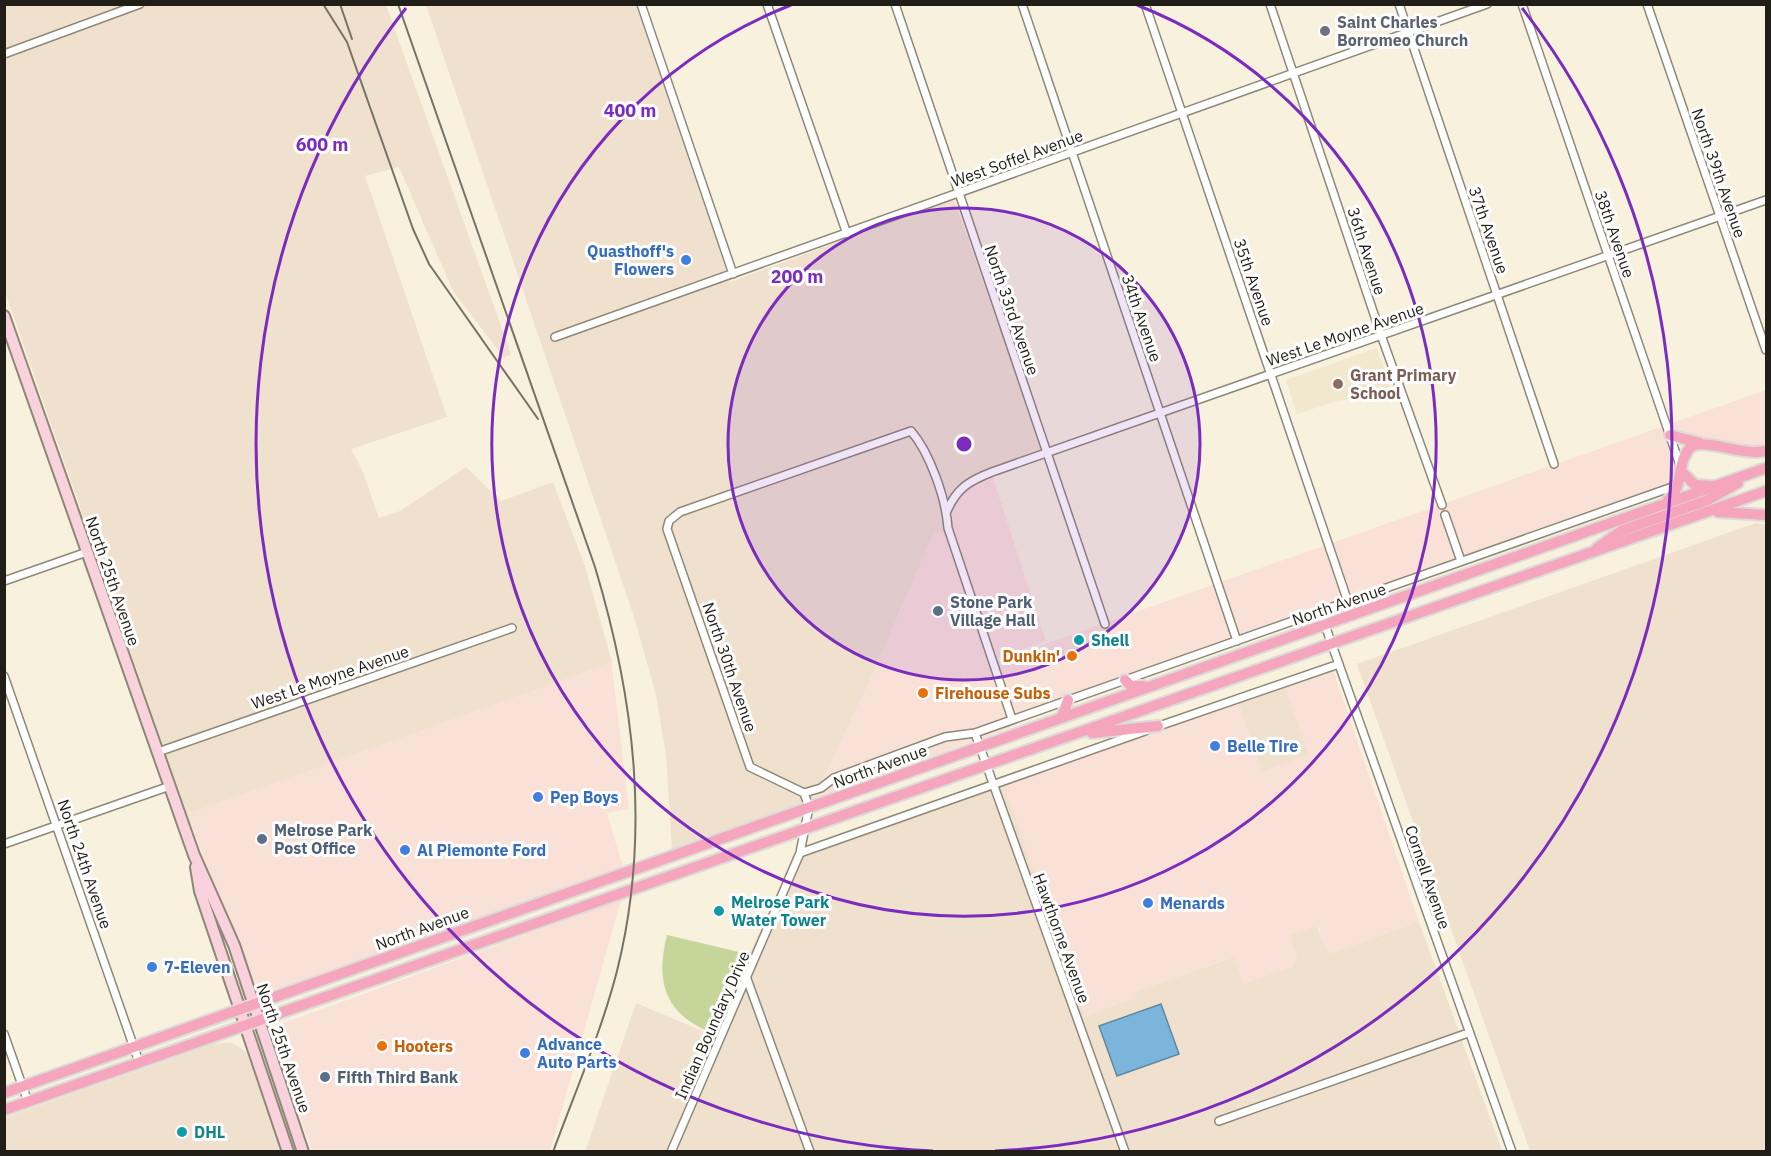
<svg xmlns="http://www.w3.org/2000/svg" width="1771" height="1156" font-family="'IBM Plex Sans',sans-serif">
<rect width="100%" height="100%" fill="#f7f1de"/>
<path fill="#fae1d8" d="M 1766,390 L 1766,451 L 1670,436 L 1682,472 L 1679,485 L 1012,719 L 994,662 Z
M 990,469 L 1046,641 L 988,662 L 1010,728 L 822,796 L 819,786 L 866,689 L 933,535 L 945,531 L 965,478 Z
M 611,659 L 629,809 L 607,813 L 623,867 L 281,988 L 263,989 L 249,977 L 187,814 Z
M 1333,670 L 1419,922 L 1331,953 L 1327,951 L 1318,926 L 1293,966 L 1243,984 L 1233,957 L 1134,992 L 1136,998 L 1085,1016 L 1004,785 L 1238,702 L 1262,772 L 1309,755 L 1285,686 Z
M 621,900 L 550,1151 L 312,1151 L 274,1041 L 284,1023 Z"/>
<path fill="#efe1ce" d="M 4,5 L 386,5 L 511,354 L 504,358 L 453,291 L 399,167 L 365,176 L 447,417 L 351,449 L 363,472 L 379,518 L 400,511 L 466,467 L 501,501 L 553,482 L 585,566 L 612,662 L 187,814 L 5,292 Z
M 426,5 L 636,5 L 730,282 L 954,199 L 1042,449 L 965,478 L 945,531 L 933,535 L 866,689 L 819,786 L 822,796 L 672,850 L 666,755 L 656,695 L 634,617 Z
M 1756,523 L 1766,525 L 1766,1151 L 1530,1151 L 1357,664 Z
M 1285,686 L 1309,755 L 1262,772 L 1238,702 Z
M 1004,785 L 1085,1016 L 1136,998 L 1134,992 L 1234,957 L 1243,984 L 1293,966 L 1297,957 L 1290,935 L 1317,926 L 1327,951 L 1331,953 L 1419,922 L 1502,1151 L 585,1152 L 636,1003 L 714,1036 L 794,853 Z
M 230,1042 L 244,1050 L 248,1056 L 283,1151 L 5,1151 L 4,1118 L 214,1044 Z"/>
<path fill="#f1e8cd" d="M 1377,348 L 1390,387 L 1362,397 L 1336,401 L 1297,414 L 1286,380 Z"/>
<path fill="#c6d599" d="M 667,935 L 739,952 L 742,959 L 712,1033 C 665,1014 655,983 667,935 Z"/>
<path fill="#7cb5dc" stroke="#6088a1" stroke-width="1.5" d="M 1161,1004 L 1179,1054 L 1117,1076 L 1099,1026 Z"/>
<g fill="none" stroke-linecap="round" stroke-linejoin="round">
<g stroke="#8e8977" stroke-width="10">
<path id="street" d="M 641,4 L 733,274
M 767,4 L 847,234
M 895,4 L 1105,624
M 1022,4 L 1237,641
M 1145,4 L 1348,602
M 1270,4 L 1381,335 L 1442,505
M 1399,4 L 1554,464
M 1522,4 L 1681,468
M 1647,4 L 1766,350
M 4,54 L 140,4
M 555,337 L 1487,4
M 947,511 C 957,488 969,481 992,472 L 1766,200
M 1445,515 L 1461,561
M 4,581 L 87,552
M 1320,611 L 1512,1152
M 4,676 L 139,1062
M 1156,727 L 1339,664
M 975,733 L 1125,1152
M 158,752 L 512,628
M 804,793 L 821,788 L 834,778 L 945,737 L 975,733 L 1678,485
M 4,844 L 170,786
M 800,853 L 1145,731
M 747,979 L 810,1152
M 4,1034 L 28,1102
M 1219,1121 L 1468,1033
M 671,1152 L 800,853 L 809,807 L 804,793 L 750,767 L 667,529 L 669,521 L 680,512 L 911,431 C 930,453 946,499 948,528 L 1012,719"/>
</g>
<g stroke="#8e8977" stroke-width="14">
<path id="secondary" d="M 4,316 L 194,855 L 234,945 L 303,1152
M 196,867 L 200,891 L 288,1152"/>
</g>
<g stroke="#dbdbda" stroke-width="14">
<path id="primary" d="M 1670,435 L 1700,443
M 1682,472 L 1695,485 L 1711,486
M 1667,501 C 1686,485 1675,461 1692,446 C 1710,439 1741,456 1766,451
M 1718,512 L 1766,515
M 1597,548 L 1621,531 L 1708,500 L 1738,483
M 1125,680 L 1131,686 L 1143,686
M 1062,717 L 1068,700
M 1092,733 L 1158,726
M 4,1093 L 1766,468
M 4,1110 L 1766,491"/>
</g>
<use href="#street" stroke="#fff" stroke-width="7"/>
<use href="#secondary" stroke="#fad2de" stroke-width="10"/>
<use href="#primary" stroke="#f6a6bc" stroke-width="10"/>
<path stroke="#767266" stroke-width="2" d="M 323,4 L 347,42 L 413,229 L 429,264 L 538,419
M 340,4 L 352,39
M 398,4 L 595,567 C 635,700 651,835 617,971 C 601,1033 575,1092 553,1152"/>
</g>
<circle cx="964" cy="444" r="236" fill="#7b2cbf" fill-opacity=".12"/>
<g fill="none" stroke="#7b2cbf" stroke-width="3">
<circle cx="964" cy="444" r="236"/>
<path d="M1137 5A472 472 0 1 1 791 5"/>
<path d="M933 1151A708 708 0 0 1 406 8M1522 8A708 708 0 0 1 995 1151"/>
</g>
<circle fill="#6b7280" stroke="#fefefe" stroke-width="2" cx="1325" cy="31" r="6"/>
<g fill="#3f7fe0" stroke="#fefefe" stroke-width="2">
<circle cx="686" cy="260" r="6"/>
<circle cx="1215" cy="746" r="6"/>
<circle cx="538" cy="797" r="6"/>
<circle cx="405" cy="850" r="6"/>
<circle cx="1148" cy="903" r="6"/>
<circle cx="152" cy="967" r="6"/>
<circle cx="525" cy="1053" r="6"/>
</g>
<circle fill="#8d6e63" stroke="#fefefe" stroke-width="2" cx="1338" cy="384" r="6"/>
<g fill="#5c6f8a" stroke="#fefefe" stroke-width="2">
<circle cx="938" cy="611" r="6"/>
<circle cx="262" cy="839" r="6"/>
<circle cx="325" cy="1077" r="6"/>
</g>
<g fill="#0f9aa8" stroke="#fefefe" stroke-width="2">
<circle cx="1079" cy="640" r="6"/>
<circle cx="719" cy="911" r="6"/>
<circle cx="182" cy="1132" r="6"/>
</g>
<g fill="#e8710a" stroke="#fefefe" stroke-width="2">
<circle cx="1072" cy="656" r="6"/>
<circle cx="923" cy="693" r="6"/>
<circle cx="382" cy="1046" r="6"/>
</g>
<g text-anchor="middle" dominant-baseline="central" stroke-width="6" stroke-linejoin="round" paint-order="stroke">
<g font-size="16" font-weight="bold" fill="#5b616d" stroke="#fefefe" text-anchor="start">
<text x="1337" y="22">Saint Charles<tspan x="1337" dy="18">Borromeo Church</tspan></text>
</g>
<g font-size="16" fill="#201e17" stroke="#fefefe">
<text transform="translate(1017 158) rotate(-20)">West Soffel Avenue</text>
<text transform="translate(1719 173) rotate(71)">North 39th Avenue</text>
<text transform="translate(1489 230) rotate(71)">37th Avenue</text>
<text transform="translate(1615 234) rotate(71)">38th Avenue</text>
<text transform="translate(1367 251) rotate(72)">36th Avenue</text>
<text transform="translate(1254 282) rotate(71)">35th Avenue</text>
<text transform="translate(1012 310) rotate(71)">North 33rd Avenue</text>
<text transform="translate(1142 318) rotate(71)">34th Avenue</text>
<text transform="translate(1345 334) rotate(-19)">West Le Moyne Avenue</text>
<text transform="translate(113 581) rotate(71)">North 25th Avenue</text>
<text transform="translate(1339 604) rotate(-19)">North Avenue</text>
<text transform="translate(730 667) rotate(71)">North 30th Avenue</text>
<text transform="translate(330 677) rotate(-19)">West Le Moyne Avenue</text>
<text transform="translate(880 766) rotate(-20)">North Avenue</text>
<text transform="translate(85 864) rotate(71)">North 24th Avenue</text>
<text transform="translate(1428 877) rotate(71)">Cornell Avenue</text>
<text transform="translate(422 928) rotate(-20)">North Avenue</text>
<text transform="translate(1062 938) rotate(70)">Hawthorne Avenue</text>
<text transform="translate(712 1025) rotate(-66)">Indian Boundary Drive</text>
<text transform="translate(284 1048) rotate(71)">North 25th Avenue</text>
</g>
<g font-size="16" font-weight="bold" fill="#366cbe" stroke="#fefefe" text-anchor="start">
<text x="674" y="251" text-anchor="end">Quasthoff's<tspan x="674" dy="18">Flowers</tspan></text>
<text x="1227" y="746">Belle Tire</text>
<text x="550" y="797">Pep Boys</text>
<text x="417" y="850">Al Piemonte Ford</text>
<text x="1160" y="903">Menards</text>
<text x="164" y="967">7-Eleven</text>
<text x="537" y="1044">Advance<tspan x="537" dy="18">Auto Parts</tspan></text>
</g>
<g font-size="16" font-weight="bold" fill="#785e54" stroke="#fefefe" text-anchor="start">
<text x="1350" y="375">Grant Primary<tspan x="1350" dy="18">School</tspan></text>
</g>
<g font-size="16" font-weight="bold" fill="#4e5e75" stroke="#fefefe" text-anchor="start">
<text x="950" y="602">Stone Park<tspan x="950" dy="18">Village Hall</tspan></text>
<text x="274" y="830">Melrose Park<tspan x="274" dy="18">Post Office</tspan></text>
<text x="337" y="1077">Fifth Third Bank</text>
</g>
<g font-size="16" font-weight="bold" fill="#0d838f" stroke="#fefefe" text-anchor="start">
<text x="1091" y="640">Shell</text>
<text x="731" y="902">Melrose Park<tspan x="731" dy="18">Water Tower</tspan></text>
<text x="194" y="1132">DHL</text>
</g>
<g font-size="16" font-weight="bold" fill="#c56008" stroke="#fefefe" text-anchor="start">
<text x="1060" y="656" text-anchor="end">Dunkin'</text>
<text x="935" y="693">Firehouse Subs</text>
<text x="394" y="1046">Hooters</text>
</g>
</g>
<circle cx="964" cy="444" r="9" fill="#7b2cbf" stroke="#fefefe" stroke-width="3"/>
<g font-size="18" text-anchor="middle" font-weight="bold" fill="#7b2cbf" stroke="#fefefe" stroke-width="6" stroke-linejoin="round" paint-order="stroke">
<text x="630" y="117">400 m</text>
<text x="322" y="151">600 m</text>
<text x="797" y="283">200 m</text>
</g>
<rect width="1771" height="1156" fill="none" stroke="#201e17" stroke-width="12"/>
</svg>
